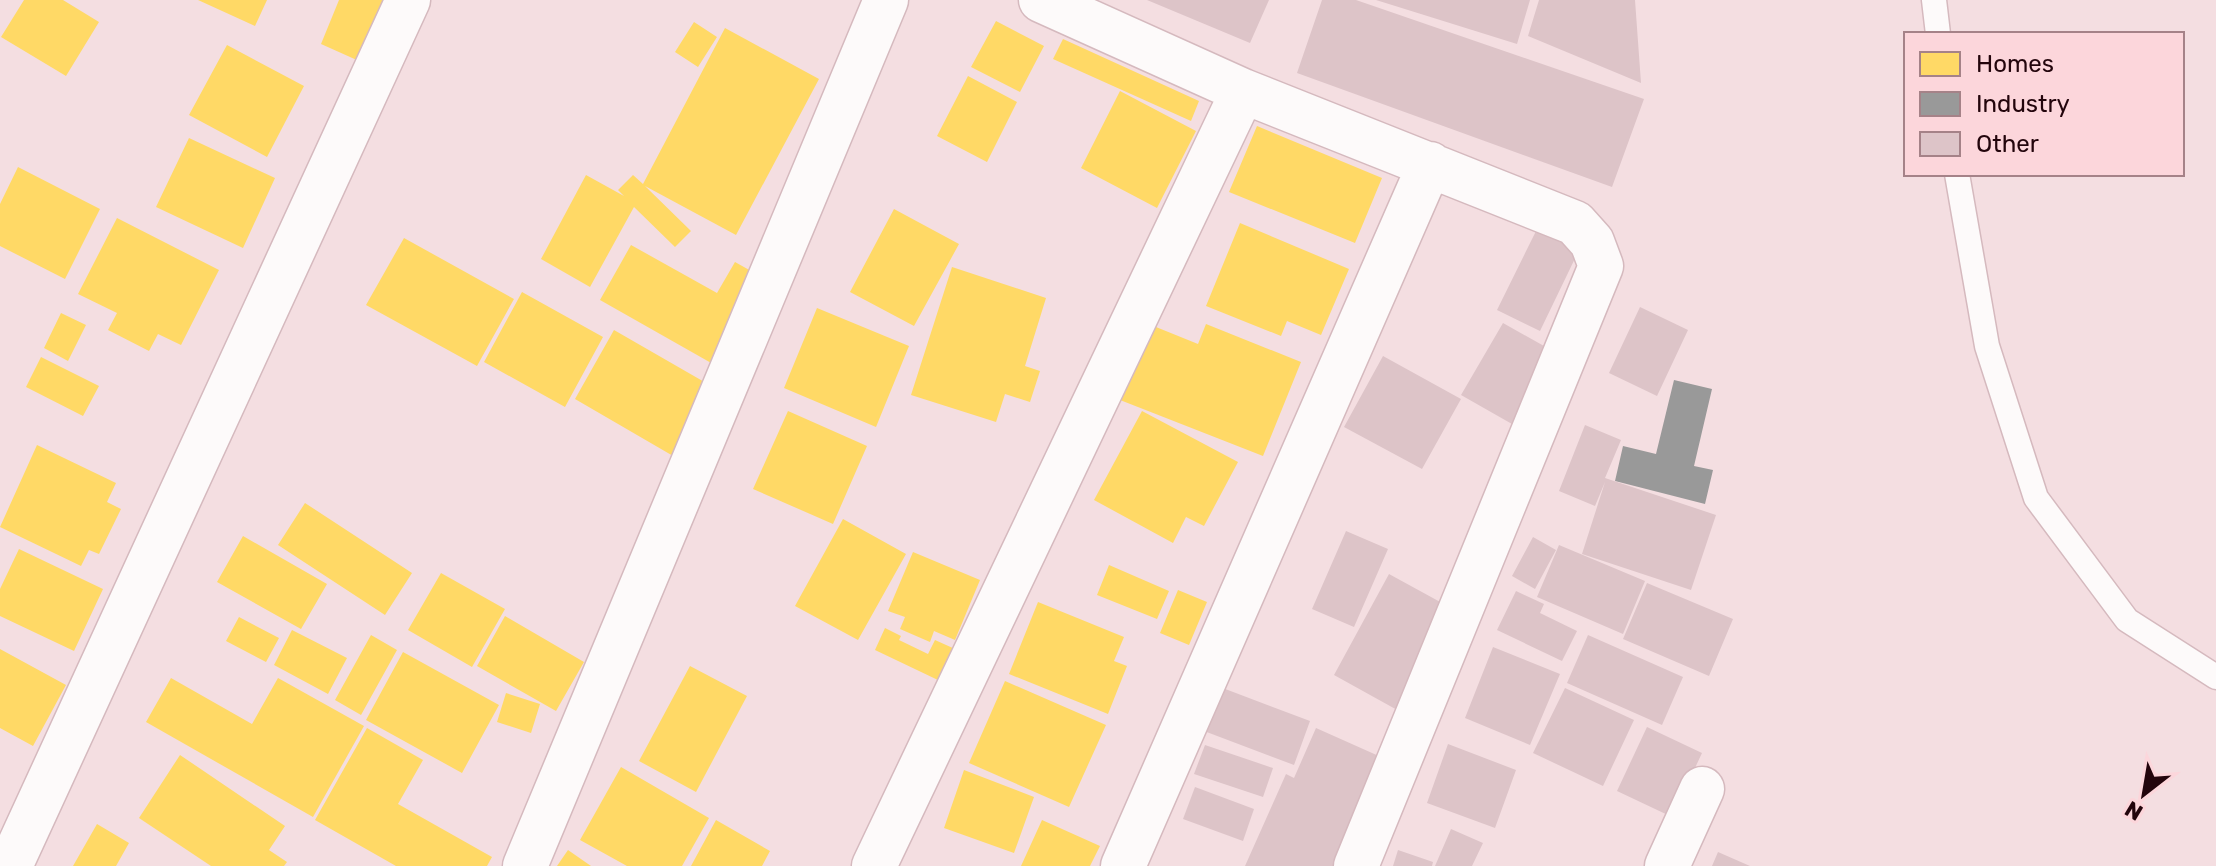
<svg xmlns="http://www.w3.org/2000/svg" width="2216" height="866" font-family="Rubik,sans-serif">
<rect width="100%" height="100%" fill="#f4dee1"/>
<path fill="#ffd966" d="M 24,0 L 63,0 L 99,22 L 66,76 L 1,37 Z
M 198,0 L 267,0 L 255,26 Z
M 339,0 L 385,0 L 359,61 L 321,44 Z
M 996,21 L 1044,46 L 1020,92 L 971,67 Z
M 694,22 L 717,37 L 698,67 L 675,52 Z
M 725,28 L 819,79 L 736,235 L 645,186 L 691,231 L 675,247 L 634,207 L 590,287 L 541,259 L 586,175 L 624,196 L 618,190 L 633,175 L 643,184 Z
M 1063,39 L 1199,101 L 1191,121 L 1053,59 Z
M 227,45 L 304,86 L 267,157 L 189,115 Z
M 968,76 L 1017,102 L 987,162 L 937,136 Z
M 1120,91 L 1196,131 L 1157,208 L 1081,168 Z
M 1257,126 L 1382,178 L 1355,243 L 1229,192 Z
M 189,138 L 275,178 L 243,248 L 156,207 Z
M 18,167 L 100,209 L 65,279 L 0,246 L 0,204 Z
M 894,209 L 959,244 L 914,326 L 850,292 Z
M 117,218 L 219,270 L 181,345 L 158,334 L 149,351 L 108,330 L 117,313 L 78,294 Z
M 1240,223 L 1349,269 L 1321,335 L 1287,321 L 1281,336 L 1206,306 Z
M 404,238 L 514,299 L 477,366 L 366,305 Z
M 631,245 L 717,293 L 735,262 L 769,281 L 720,368 L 600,300 Z
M 952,267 L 1046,298 L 1025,366 L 1040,371 L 1030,402 L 1005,394 L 996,422 L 911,395 Z
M 522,292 L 603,337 L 565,407 L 484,362 Z
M 817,308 L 909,346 L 876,427 L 784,388 Z
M 61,313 L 86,325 L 68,361 L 44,348 Z
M 1206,324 L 1301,362 L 1263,456 L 1120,400 L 1151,325 L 1198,344 Z
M 614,330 L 720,391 L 680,460 L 575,399 Z
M 41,357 L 99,386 L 83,416 L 26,387 Z
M 788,411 L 867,446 L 833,524 L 753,489 Z
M 1142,411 L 1238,462 L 1204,526 L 1186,517 L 1173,543 L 1094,500 Z
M 37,445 L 116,483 L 107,502 L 121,509 L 99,554 L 89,550 L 81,566 L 0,527 Z
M 305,503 L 412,573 L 385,615 L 278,545 Z
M 843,519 L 906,554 L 858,640 L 795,606 Z
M 243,536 L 327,584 L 301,629 L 217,582 Z
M 19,549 L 103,589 L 74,651 L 0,616 L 0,589 Z
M 913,552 L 980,580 L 955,640 L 934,631 L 930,642 L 900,629 L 905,617 L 888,611 Z
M 1109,565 L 1169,591 L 1157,619 L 1097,595 Z
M 441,573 L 505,609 L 472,667 L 408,630 Z
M 1178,590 L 1207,602 L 1189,645 L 1160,633 Z
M 1038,602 L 1124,637 L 1114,661 L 1127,666 L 1108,714 L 1009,674 Z
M 505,616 L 584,662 L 556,711 L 477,666 Z
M 239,617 L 279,638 L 266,662 L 226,641 Z
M 885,628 L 901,636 L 899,640 L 928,654 L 935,640 L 955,649 L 940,681 L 875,650 Z
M 292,630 L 347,658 L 328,694 L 274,665 Z
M 371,635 L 397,650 L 361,715 L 335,700 Z
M 0,649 L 66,685 L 33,746 L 0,728 Z
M 403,652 L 499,705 L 462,773 L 366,720 Z
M 690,666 L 747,696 L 696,792 L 639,761 Z
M 171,678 L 252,724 L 278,678 L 364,726 L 313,817 L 146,722 Z
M 1005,681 L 1106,725 L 1069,807 L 969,763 Z
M 506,693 L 540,704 L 531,733 L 497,722 Z
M 367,728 L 423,760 L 398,804 L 492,857 L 487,866 L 396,866 L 315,820 Z
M 180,755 L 285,826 L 269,850 L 287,862 L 284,866 L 211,866 L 139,818 Z
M 621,767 L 709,818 L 682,866 L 627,866 L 580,840 Z
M 964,770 L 1034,797 L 1014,853 L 944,828 Z
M 716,820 L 770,851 L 762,866 L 691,866 Z
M 1042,820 L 1100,846 L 1090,866 L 1021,866 Z
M 97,824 L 129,843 L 116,866 L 73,866 Z
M 568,850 L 591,866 L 557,866 Z"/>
<path fill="#999" d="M 1674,380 L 1712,389 L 1694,466 L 1713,470 L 1705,504 L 1615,481 L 1623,446 L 1656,454 Z"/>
<path fill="#ddc4c8" d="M 1147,0 L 1269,0 L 1250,43 Z
M 1322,0 L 1356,0 L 1644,99 L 1612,187 L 1297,73 Z
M 1376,0 L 1530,0 L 1517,44 Z
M 1539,0 L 1635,0 L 1641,83 L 1528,36 Z
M 1539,225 L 1581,246 L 1540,331 L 1497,310 Z
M 1640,307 L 1688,330 L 1657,396 L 1609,373 Z
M 1503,323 L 1560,355 L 1519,428 L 1461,395 Z
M 1383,356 L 1461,399 L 1422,469 L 1344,427 Z
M 1585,425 L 1621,440 L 1605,478 L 1716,515 L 1691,590 L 1582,554 L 1605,482 L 1595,506 L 1559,491 Z
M 1346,531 L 1388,549 L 1354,627 L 1312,609 Z
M 1533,537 L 1556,550 L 1535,589 L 1512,576 Z
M 1559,545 L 1645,581 L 1623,634 L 1537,597 Z
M 1389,574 L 1453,609 L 1399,711 L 1334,675 Z
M 1647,583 L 1733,619 L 1709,676 L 1623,639 Z
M 1516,591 L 1544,604 L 1540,613 L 1577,631 L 1562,661 L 1497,630 Z
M 1588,635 L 1683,677 L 1662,725 L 1567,683 Z
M 1493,647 L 1560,674 L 1530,745 L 1465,718 Z
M 1220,687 L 1310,721 L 1294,765 L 1204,731 Z
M 1565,688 L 1634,720 L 1603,786 L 1533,753 Z
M 1647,727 L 1702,753 L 1672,817 L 1617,791 Z
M 1316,728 L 1390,761 L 1343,866 L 1245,866 L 1286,774 L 1294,778 Z
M 1448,744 L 1516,770 L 1495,828 L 1427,803 Z
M 1205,745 L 1273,768 L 1263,797 L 1194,774 Z
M 1195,787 L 1254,809 L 1243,841 L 1183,819 Z
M 1451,829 L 1483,843 L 1472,866 L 1435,866 Z
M 1398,850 L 1433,862 L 1432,866 L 1393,866 Z
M 1718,852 L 1750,866 L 1712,866 Z"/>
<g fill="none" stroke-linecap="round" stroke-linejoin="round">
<g stroke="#d5b9be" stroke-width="27">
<path id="service" d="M 1934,0 L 1938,34
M 1957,174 L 1987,346 L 2036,498 L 2127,620 L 2216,677"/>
</g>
<g stroke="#d5b9be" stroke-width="47">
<path id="minor" d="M 1041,0 L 1243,91 L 1575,223 L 1592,242 L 1601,266 L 1356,866
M 10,866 L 408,0
M 525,866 L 886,0
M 874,866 L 1243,91
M 1123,866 L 1430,164
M 1667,866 L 1702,789"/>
</g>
<use href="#service" stroke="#fdfafa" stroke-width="24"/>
<use href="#minor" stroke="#fdfafa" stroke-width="44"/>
</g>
<rect x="1904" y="32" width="280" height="144" fill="#fcd6db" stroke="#a58288" stroke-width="2"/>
<rect x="1920" y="52" width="40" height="24" fill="#ffd966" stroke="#a58288" stroke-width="2"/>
<text x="1976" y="72" font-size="24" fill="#23050c">Homes</text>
<rect x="1920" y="92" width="40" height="24" fill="#999999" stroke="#a58288" stroke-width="2"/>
<text x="1976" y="112" font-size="24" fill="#23050c">Industry</text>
<rect x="1920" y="132" width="40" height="24" fill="#ddc4c8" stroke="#a58288" stroke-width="2"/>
<text x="1976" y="152" font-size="24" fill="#23050c">Other</text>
<g transform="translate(2144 794) rotate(211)" stroke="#fcd6db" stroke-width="6" paint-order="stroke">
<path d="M0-6L14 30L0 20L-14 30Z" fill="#23050c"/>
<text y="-12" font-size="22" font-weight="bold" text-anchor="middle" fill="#23050c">N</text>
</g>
</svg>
